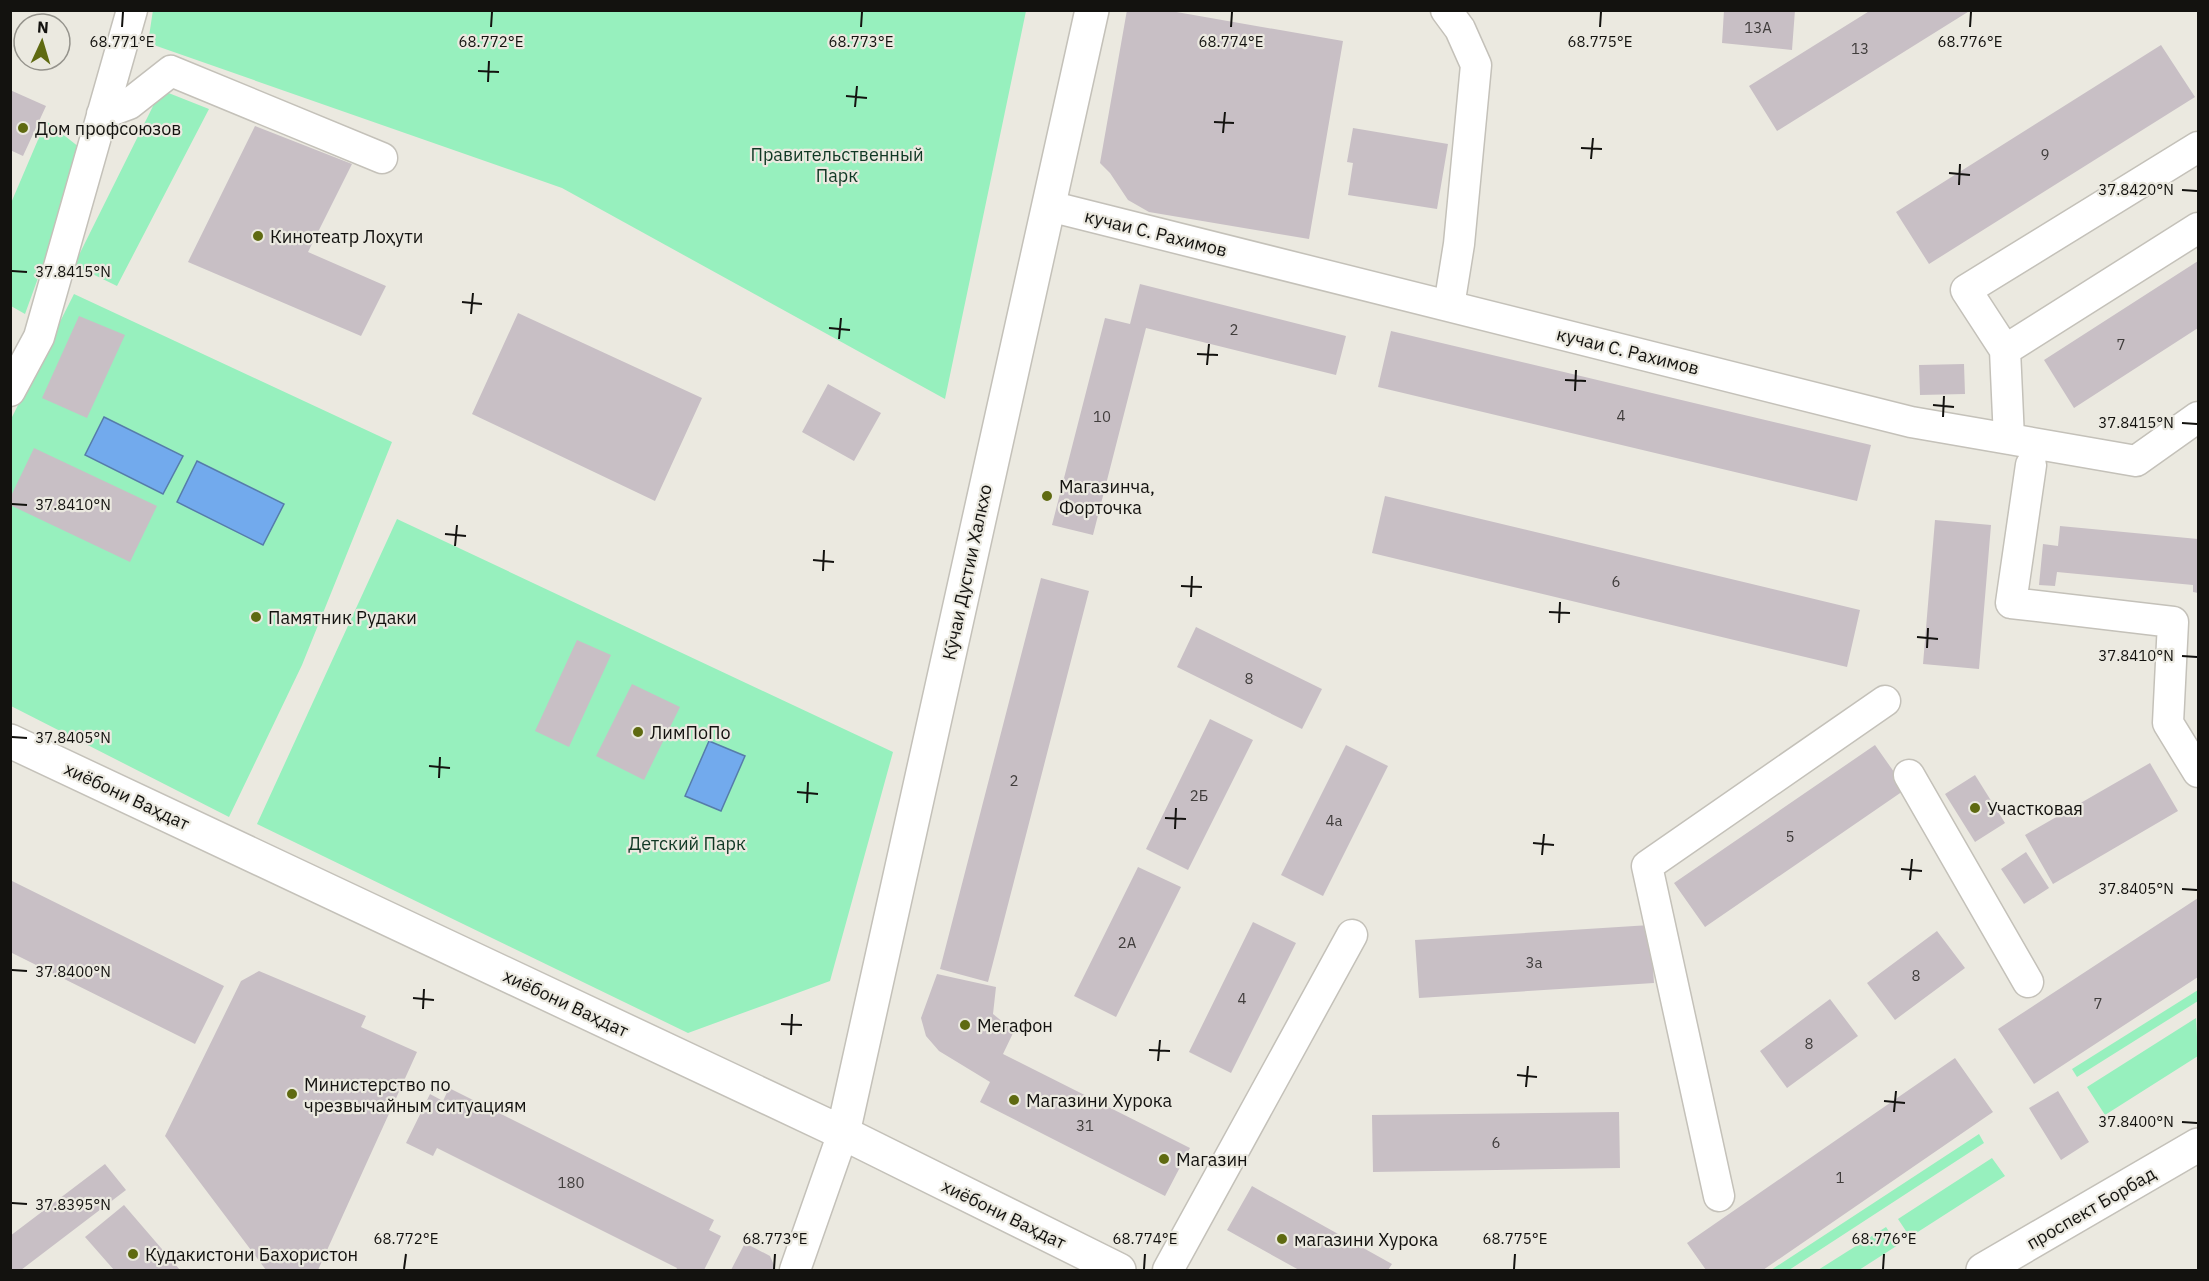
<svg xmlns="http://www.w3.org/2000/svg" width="2209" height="1281" font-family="'IBM Plex Sans',sans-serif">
<rect width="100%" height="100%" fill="#ebe9e0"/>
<path fill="#97f0be" d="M 153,10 L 1026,11 L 945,399 L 562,188 L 148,43 Z
M 161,90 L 209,109 L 117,286 L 74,265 Z
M 46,121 L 84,151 L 25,314 L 11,306 L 11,203 Z
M 74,294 L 392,442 L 302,665 L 229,817 L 11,706 L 10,421 Z
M 397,519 L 893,752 L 830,981 L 688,1033 L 257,824 Z
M 2198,990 L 2198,1001 L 2077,1077 L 2072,1069 Z
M 2196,1018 L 2198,1056 L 2105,1115 L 2087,1087 Z
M 1979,1134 L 1984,1143 L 1789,1270 L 1771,1270 Z
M 1992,1158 L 2005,1176 L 1910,1237 L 1898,1219 Z
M 1886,1227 L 1898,1245 L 1859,1270 L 1818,1270 Z"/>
<path fill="#72aaed" stroke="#567caa" stroke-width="1.5" d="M 104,417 L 183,456 L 163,494 L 85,455 Z
M 197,461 L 284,504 L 263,545 L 177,502 Z
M 709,741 L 745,756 L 721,811 L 685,796 Z"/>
<path fill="#c8bfc5" d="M 1127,10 L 1165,10 L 1343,41 L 1309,239 L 1149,212 L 1128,200 L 1110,173 L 1100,163 Z
M 1724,10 L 1795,10 L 1792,50 L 1722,43 Z
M 1871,10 L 1971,10 L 1777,131 L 1749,86 Z
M 2161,45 L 2195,97 L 1929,264 L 1896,212 Z
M 10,90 L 46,106 L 23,156 L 10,150 Z
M 255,126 L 352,164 L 308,252 L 386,286 L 361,336 L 188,262 Z
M 1353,128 L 1448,144 L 1437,209 L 1348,195 L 1353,163 L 1347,162 Z
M 2198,261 L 2198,328 L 2074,408 L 2044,360 Z
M 1140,284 L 1346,336 L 1336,375 L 1146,328 L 1093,535 L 1052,525 L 1105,318 L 1130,324 Z
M 518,313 L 702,398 L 655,501 L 472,414 Z
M 79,316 L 125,335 L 87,418 L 42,398 Z
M 1391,331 L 1871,445 L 1857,501 L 1378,387 Z
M 1964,364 L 1965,394 L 1920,395 L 1919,365 Z
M 828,384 L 881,413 L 854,461 L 802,432 Z
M 34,448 L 157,506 L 130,562 L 10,505 L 10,498 Z
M 1385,496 L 1860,610 L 1847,667 L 1372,553 Z
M 1935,520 L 1991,525 L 1979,669 L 1923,664 Z
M 2060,526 L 2198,539 L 2198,593 L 2193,592 L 2193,585 L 2057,572 L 2055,586 L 2039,585 L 2043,544 L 2058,546 Z
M 1041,578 L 1089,591 L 988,982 L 940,969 Z
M 1196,627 L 1322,689 L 1302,729 L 1177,667 Z
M 577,640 L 611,655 L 569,747 L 535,731 Z
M 632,684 L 680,707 L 644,780 L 596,756 Z
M 1210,719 L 1253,740 L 1188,870 L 1146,849 Z
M 1346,745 L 1388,766 L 1323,896 L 1281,875 Z
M 1875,745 L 1906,789 L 1705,927 L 1674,883 Z
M 2150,763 L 2178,811 L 2053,884 L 2025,835 Z
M 1975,775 L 2005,823 L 1975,842 L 1945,794 Z
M 2026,852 L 2049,888 L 2024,904 L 2001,869 Z
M 1138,867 L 1181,887 L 1116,1017 L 1074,996 Z
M 10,880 L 224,986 L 195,1044 L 10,952 Z
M 2198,898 L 2198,977 L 2034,1084 L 1998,1029 Z
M 1253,922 L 1296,943 L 1231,1073 L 1189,1052 Z
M 1650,925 L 1654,983 L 1419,998 L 1415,940 Z
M 1937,931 L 1965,968 L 1895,1020 L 1867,983 Z
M 259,971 L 366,1016 L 361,1027 L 417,1052 L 318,1270 L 266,1270 L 165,1136 L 241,981 Z
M 937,974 L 996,987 L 993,1014 L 1014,1031 L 1003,1054 L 1190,1148 L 1165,1196 L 980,1102 L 990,1082 L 939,1051 L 926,1036 L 921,1018 Z
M 1830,999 L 1858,1036 L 1787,1088 L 1760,1051 Z
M 1955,1058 L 1993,1112 L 1763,1270 L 1706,1270 L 1687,1243 Z
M 449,1088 L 714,1220 L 709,1230 L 721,1236 L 704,1270 L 676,1270 L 677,1268 L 437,1148 L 433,1156 L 406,1143 L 430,1094 L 443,1101 Z
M 2058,1091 L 2089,1142 L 2061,1160 L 2029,1108 Z
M 1619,1112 L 1620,1168 L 1373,1172 L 1372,1115 Z
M 105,1164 L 126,1190 L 21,1270 L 10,1270 L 10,1236 Z
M 1252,1186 L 1392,1264 L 1388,1270 L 1299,1270 L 1227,1230 Z
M 124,1205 L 180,1270 L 114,1270 L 85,1237 Z
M 745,1243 L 770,1256 L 776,1270 L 731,1270 Z"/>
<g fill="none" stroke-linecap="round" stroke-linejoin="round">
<g stroke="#c4c1b9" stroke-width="33">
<path id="street" d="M 1446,10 L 1460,29 L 1476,65 L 1459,244 L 1449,306
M 102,114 L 129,104 L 171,71 L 382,158
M 1049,206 L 1911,422 L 2136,461 L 2198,417
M 2005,350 L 1966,290 L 2198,147
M 10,391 L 39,337 L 132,10
M 2009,439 L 2005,350 L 2198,228
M 2031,465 L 2011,603 L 2173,622 L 2168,723 L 2198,772
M 1909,775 L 2028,982
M 1719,1196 L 1647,866 L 1885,701
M 795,1270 L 843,1133
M 1168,1270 L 1352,935"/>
</g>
<g stroke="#c4c1b9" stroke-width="36">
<path id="secondary" d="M 10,741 L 843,1133 L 1119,1270
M 843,1133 L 1092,10
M 1983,1270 L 2198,1145"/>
</g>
<use href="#street" stroke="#fff" stroke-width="30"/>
<use href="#secondary" stroke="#fff" stroke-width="33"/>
</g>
<path fill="none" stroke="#13120f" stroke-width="2" d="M 122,27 L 123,12M 491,27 L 492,12M 861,27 L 862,12M 1231,27 L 1232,12M 1600,27 L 1601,12M 1970,27 L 1971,12M 478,71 L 499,72M 488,82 L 489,61M 846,96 L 867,98M 855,107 L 857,86M 1214,122 L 1234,123M 1223,133 L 1225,112M 1581,148 L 1602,149M 1591,159 L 1593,138M 1949,173 L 1970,175M 1959,185 L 1960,164M 2182,190 L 2197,191M 12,271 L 27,272M 462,302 L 482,304M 471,314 L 473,293M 829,328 L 850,330M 839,339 L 841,318M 1197,354 L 1218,355M 1207,365 L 1209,344M 1565,380 L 1586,381M 1575,391 L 1576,370M 1933,405 L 1954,407M 1943,417 L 1944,396M 2182,423 L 2197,424M 12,504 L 27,505M 445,534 L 466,536M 455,546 L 457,525M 813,560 L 834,562M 823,571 L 824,550M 1181,586 L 1202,587M 1191,597 L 1192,576M 1549,612 L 1570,613M 1559,623 L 1560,602M 1917,637 L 1938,639M 1927,648 L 1928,628M 2182,656 L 2197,657M 12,737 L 27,738M 429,766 L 450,768M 439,778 L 440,757M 797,792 L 818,794M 807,803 L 808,782M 1165,818 L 1186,819M 1175,829 L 1176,808M 1533,843 L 1554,845M 1542,855 L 1544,834M 1901,869 L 1922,871M 1910,880 L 1912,859M 2182,889 L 2197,890M 12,970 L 27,971M 413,998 L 434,1000M 423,1009 L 424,989M 781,1024 L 802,1025M 791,1035 L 792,1014M 1149,1050 L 1170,1051M 1158,1061 L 1160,1040M 1517,1075 L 1537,1077M 1526,1087 L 1528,1066M 1884,1101 L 1905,1103M 1894,1112 L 1896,1091M 2182,1122 L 2197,1123M 12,1203 L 27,1204M 404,1269 L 406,1254M 774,1269 L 775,1254M 1144,1269 L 1145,1254M 1514,1269 L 1515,1254M 1883,1269 L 1884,1254"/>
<g fill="#5f6a11" stroke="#ebe9e0" stroke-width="2">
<circle cx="23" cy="128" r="6"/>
<circle cx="258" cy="236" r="6"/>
<circle cx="1047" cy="496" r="6"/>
<circle cx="256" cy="617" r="6"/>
<circle cx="638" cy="732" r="6"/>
<circle cx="1975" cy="808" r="6"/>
<circle cx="965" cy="1025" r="6"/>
<circle cx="292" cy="1094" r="6"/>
<circle cx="1014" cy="1100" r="6"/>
<circle cx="1164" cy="1159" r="6"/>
<circle cx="1282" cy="1239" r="6"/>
<circle cx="133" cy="1254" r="6"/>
</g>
<g text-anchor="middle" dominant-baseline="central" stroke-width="4.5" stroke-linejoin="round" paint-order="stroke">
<g font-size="15" fill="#403d3c">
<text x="1758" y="27">13А</text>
<text x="1860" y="48">13</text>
<text x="2045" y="154">9</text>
<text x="1234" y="329">2</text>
<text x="2121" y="344">7</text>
<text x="1621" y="415">4</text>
<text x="1102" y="416">10</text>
<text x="1616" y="581">6</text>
<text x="1249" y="678">8</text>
<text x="1014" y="780">2</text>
<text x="1199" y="795">2Б</text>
<text x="1334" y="820">4а</text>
<text x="1790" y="836">5</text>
<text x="1127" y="942">2A</text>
<text x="1534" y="962">3а</text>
<text x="1916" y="975">8</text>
<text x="1242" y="998">4</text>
<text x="2098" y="1003">7</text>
<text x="1809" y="1043">8</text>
<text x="1085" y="1125">31</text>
<text x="1496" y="1142">6</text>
<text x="1840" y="1177">1</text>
<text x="571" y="1182">180</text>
</g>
<g font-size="18" fill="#13120f" stroke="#ebe9e0" text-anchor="start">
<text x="35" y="128">Дом профсоюзов</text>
<text x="270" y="236">Кинотеатр Лоҳути</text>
<text x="1059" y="486">Магазинча,<tspan x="1059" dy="21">Форточка</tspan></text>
<text x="268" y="617">Памятник Рудаки</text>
<text x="650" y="732">ЛимПоПо</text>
<text x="1987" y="808">Участковая</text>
<text x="977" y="1025">Мегафон</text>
<text x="304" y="1084">Министерство по<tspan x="304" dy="21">чрезвычайным ситуациям</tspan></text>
<text x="1026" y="1100">Магазини Хурока</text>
<text x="1176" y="1159">Магазин</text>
<text x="1294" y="1239">магазини Хурока</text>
<text x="145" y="1254">Кудакистони Бахористон</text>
</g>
<g font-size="18" fill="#103824" stroke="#ebe9e0">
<text x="837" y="154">Правительственный<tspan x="837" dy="21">Парк</tspan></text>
<text x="687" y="843">Детский Парк</text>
</g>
<g font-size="18" fill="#13120f" stroke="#ebe9e0">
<text transform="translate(1156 233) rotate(14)">кучаи С. Рахимов</text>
<text transform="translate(1628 351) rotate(14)">кучаи С. Рахимов</text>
<text transform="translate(967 572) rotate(-78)">Кӯчаи Дустии Халкхо</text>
<text transform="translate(127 796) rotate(25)">хиёбони Ваҳдат</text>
<text transform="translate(566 1003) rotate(25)">хиёбони Ваҳдат</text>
<text transform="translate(2091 1208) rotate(-30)">проспект Борбад</text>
<text transform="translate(1004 1214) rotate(26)">хиёбони Ваҳдат</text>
</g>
</g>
<g font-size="15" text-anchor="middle" fill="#13120f" stroke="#ebe9e0" stroke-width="4.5" stroke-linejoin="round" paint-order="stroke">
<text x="122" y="47">68.771°E</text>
<text x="491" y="47">68.772°E</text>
<text x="861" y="47">68.773°E</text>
<text x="1231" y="47">68.774°E</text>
<text x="1600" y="47">68.775°E</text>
<text x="1970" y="47">68.776°E</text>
<text x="2136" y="195">37.8420°N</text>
<text x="73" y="277">37.8415°N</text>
<text x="2136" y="428">37.8415°N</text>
<text x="73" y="510">37.8410°N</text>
<text x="2136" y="661">37.8410°N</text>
<text x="73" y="743">37.8405°N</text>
<text x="2136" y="894">37.8405°N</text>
<text x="73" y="977">37.8400°N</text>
<text x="2136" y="1127">37.8400°N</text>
<text x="73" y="1210">37.8395°N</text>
<text x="406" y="1244">68.772°E</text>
<text x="775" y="1244">68.773°E</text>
<text x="1145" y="1244">68.774°E</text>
<text x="1515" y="1244">68.775°E</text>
<text x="1884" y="1244">68.776°E</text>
</g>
<rect width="2209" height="1281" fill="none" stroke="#13120f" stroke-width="24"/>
<g transform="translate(42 42) rotate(4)"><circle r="28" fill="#ebe9e0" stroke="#95938c" stroke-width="1.5"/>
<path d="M0-4.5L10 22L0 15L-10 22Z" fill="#5f6a11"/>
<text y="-9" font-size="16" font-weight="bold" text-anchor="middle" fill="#13120f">N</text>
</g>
</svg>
